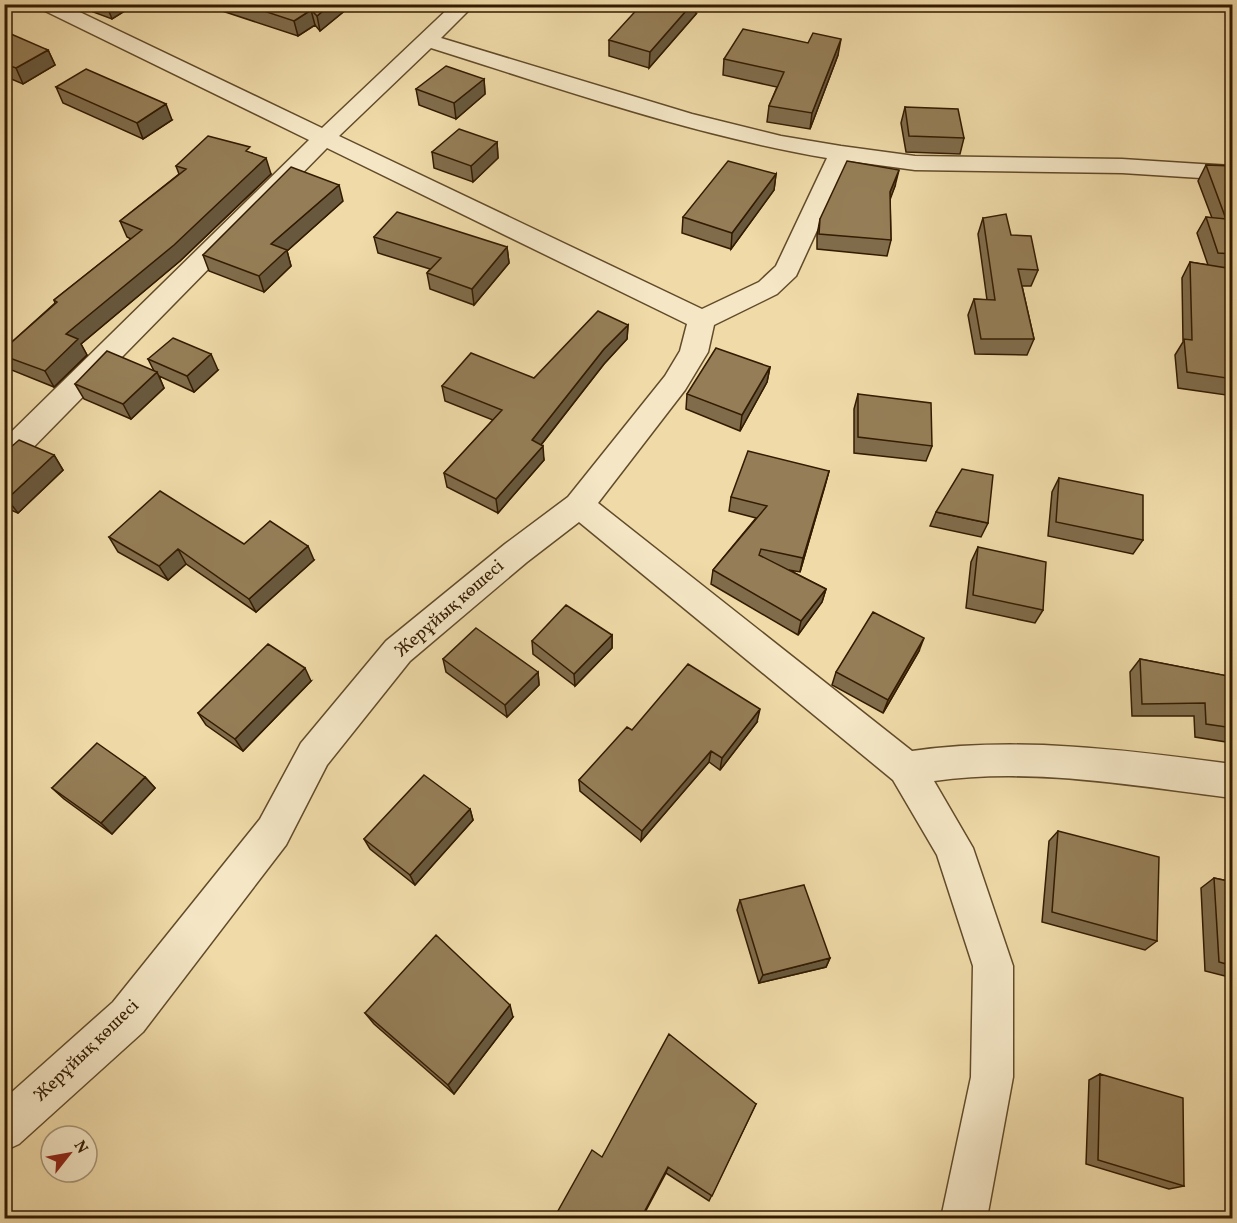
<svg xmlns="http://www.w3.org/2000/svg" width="1237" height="1223" font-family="Vollkorn,serif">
<rect width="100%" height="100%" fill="#efdaa8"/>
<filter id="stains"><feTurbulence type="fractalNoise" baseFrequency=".00333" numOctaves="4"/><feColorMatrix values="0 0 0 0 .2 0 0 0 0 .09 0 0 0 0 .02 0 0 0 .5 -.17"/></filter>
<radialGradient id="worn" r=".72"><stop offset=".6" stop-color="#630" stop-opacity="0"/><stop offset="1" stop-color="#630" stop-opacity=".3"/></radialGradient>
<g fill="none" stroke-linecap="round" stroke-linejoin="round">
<g stroke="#624b2a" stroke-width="3">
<path id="minor" d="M 36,4 L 63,4 L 322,128 L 453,4 L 475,4 L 441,38 L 692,114 L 781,136 L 841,146 L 915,156 L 1122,159 L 1232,166 L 1232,180 L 1122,173 L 915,170 L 849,161 L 796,276 L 777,294 L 714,325 L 708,352 L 685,390 L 598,503 L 912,751 C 1018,736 1127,750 1232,764 L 1232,798 C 1134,786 1032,767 934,781 L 973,848 L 1013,966 L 1013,1077 L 987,1218 L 941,1218 L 971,1077 L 973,966 L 937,855 L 893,780 L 579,522 L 527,562 L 410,661 L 327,765 L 286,845 L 143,1032 L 19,1144 L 4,1151 L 4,1099 L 113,1002 L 260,819 L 301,743 L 386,641 L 505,544 L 568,497 L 665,376 L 680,351 L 687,324 L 327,148 L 15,466 L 4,469 L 4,439 L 309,140 L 39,8 ZM 431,48 C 561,89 692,135 827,158 L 776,266 L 759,282 L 702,309 L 339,136 Z"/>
</g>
<use href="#minor" fill="#f5e7c6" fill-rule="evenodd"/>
</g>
<path fill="#806c4b" stroke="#331b00" stroke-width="1.5" d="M 76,4 L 136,4 L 112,19 L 77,6 Z
M 201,4 L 349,4 L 348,8 L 320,31 L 315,25 L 298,36 Z
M 696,14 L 649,68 L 609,56 L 609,40 Z
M 4,38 L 48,50 L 55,65 L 23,84 L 4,76 Z
M 838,55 L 810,129 L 767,122 L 769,106 L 777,87 L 723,75 L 724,59 Z
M 484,79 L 485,94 L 456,119 L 419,105 L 416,89 Z
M 56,87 L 172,120 L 143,139 L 63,103 Z
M 905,107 L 964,138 L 960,154 L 906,152 L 901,123 Z
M 497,142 L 498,158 L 473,182 L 434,168 L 432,152 Z
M 252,153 L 271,174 L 180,261 L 81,344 L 87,355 L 54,387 L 9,369 L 4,362 L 4,349 L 55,303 L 54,300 L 131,239 L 127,237 L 120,221 L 179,174 L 176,166 Z
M 1206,165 L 1233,166 L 1233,396 L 1178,388 L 1175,355 L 1183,342 L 1182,278 L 1190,262 L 1208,265 L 1197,233 L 1206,217 L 1212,218 L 1198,181 Z
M 776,174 L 774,190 L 731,249 L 682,233 L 683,217 Z
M 895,186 L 890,198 L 891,240 L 887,256 L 817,249 L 817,235 L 820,219 Z
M 343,201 L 287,251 L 291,266 L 264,292 L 209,271 L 203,255 Z
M 983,218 L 1011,235 L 1038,270 L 1031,286 L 1022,286 L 1034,339 L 1027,355 L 975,354 L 968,315 L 974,299 L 987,300 L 978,234 Z
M 374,237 L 507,247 L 509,263 L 474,305 L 430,289 L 427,273 L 430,269 L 378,253 Z
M 628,325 L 627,339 L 604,364 L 541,445 L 544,460 L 498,513 L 447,487 L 444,473 L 493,420 L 445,401 L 442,386 L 534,378 Z
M 148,359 L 218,370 L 194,392 L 159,376 L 164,388 L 131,419 L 84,399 L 75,384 L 154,371 Z
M 770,367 L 767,382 L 740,431 L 686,409 L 687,394 Z
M 858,394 L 932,446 L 926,461 L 854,453 L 854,409 Z
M 4,453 L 54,455 L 63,470 L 18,513 L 4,507 Z
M 829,471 L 800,572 L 789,570 L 826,589 L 822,602 L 798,635 L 711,584 L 713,570 L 756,518 L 729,511 L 731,497 Z
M 1059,478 L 1143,540 L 1133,554 L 1048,536 L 1052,492 Z
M 936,512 L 988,523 L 981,537 L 930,526 Z
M 109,537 L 244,544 L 314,560 L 256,612 L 186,564 L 168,580 L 118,552 Z
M 978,547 L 1043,610 L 1035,623 L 966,608 L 971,562 Z
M 612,635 L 612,648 L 575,686 L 533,654 L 532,641 Z
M 919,651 L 883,713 L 832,685 L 836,672 Z
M 443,659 L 538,672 L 539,685 L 507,717 L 446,672 Z
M 1140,659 L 1233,677 L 1233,743 L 1195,737 L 1194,716 L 1132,716 L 1130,672 Z
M 311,681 L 243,751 L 206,725 L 198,713 Z
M 757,722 L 720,770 L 709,762 L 641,841 L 580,791 L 579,780 L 632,730 Z
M 145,777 L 155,788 L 112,834 L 64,799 L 52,788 Z
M 470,809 L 473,820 L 415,885 L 370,849 L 364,839 Z
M 1058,831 L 1157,941 L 1145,950 L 1042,922 L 1049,841 Z
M 1214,878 L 1233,882 L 1233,978 L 1205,971 L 1201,888 Z
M 740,900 L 830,958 L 826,967 L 759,983 L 737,910 Z
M 365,1013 L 513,1017 L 454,1094 L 374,1024 Z
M 1100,1074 L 1184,1186 L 1169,1189 L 1086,1164 L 1089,1080 Z
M 756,1104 L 709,1201 L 666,1173 L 602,1157 Z"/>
<path fill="#68583d" stroke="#331b00" stroke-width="1.5" d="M 106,4 L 136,4 L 112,19 Z
M 331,4 L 349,4 L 348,8 L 320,31 L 317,16 Z
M 692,4 L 696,4 L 696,14 L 649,68 L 650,52 Z
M 311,10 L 315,25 L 298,36 L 294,21 Z
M 841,39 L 838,55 L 810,129 L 812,113 Z
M 48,50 L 55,65 L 23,84 L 16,68 Z
M 484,79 L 485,94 L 456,119 L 454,103 Z
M 166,104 L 172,120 L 143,139 L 137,123 Z
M 497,142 L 498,158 L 473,182 L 471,166 Z
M 266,158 L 271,174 L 180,261 L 81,344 L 87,355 L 54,387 L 45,371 L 66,334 Z
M 899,170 L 895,186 L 887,208 L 890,192 Z
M 776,174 L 774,190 L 731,249 L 732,233 Z
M 339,185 L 343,201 L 287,251 L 291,266 L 264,292 L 259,276 L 271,244 Z
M 507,247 L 509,263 L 474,305 L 472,289 Z
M 628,325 L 627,339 L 604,364 L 533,455 L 532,440 L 604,349 Z
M 211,354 L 218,370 L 194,392 L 187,376 Z
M 770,367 L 767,382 L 740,431 L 742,415 Z
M 157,372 L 164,388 L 131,419 L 123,404 Z
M 543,446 L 544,460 L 498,513 L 496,499 Z
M 54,455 L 63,470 L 18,513 L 7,499 Z
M 829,471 L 825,486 L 800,572 L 803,558 Z
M 308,546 L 314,560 L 256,612 L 249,599 Z
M 178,549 L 186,564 L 168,580 L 159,566 Z
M 826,589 L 822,602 L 798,635 L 801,621 Z
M 612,635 L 612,648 L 575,686 L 574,674 Z
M 924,638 L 919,651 L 883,713 L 888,700 Z
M 305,668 L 311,681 L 243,751 L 235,739 Z
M 538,672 L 539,685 L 507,717 L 505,705 Z
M 760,709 L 757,722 L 720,770 L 722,758 Z
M 711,751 L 709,762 L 641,841 L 642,831 Z
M 145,777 L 155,788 L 112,834 L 101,823 Z
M 470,809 L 473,820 L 415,885 L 410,875 Z
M 830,958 L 826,967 L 759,983 L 763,975 Z
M 510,1005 L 513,1017 L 454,1094 L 448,1085 Z
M 668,1167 L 666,1173 L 642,1218 L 641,1218 Z"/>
<path fill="#957e57" stroke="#331b00" stroke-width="1.5" d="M 243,4 L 331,4 L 317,16 L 311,10 L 294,21 Z
M 642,4 L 692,4 L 650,52 L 609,40 Z
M 743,29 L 808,43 L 813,33 L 841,39 L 812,113 L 769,106 L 784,72 L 724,59 Z
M 11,34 L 48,50 L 16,68 L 4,64 L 4,38 Z
M 446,66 L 484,79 L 454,103 L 416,89 Z
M 86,69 L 166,104 L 137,123 L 56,87 Z
M 905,107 L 958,109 L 964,138 L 909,136 Z
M 459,129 L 497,142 L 471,166 L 432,152 Z
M 208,136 L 250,147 L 246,151 L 266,158 L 174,245 L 66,334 L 78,339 L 45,371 L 4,356 L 4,349 L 57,302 L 54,300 L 142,230 L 120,221 L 186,169 L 176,166 Z
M 728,161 L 776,174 L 732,233 L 683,217 Z
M 847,161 L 899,170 L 890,192 L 891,240 L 819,234 L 820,219 Z
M 1206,165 L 1233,166 L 1233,254 L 1218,253 L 1206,217 L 1226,219 Z
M 291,167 L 339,185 L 271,244 L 287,250 L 259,276 L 203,255 Z
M 397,212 L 507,247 L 472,289 L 427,273 L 441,258 L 374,237 Z
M 1006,214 L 1011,235 L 1031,236 L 1038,270 L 1018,269 L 1034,339 L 981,339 L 974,299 L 995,300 L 983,218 Z
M 1190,262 L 1233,269 L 1233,379 L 1187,372 L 1184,339 L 1192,340 Z
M 598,311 L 628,325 L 604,349 L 532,440 L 543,446 L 496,499 L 444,473 L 502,410 L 442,386 L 471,353 L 534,378 Z
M 173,338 L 211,354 L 187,376 L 148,359 Z
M 716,348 L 770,367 L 742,415 L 687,394 Z
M 107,351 L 157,372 L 123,404 L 75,384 Z
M 858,394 L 931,403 L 932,446 L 858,437 Z
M 19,440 L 54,455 L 7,499 L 4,498 L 4,453 Z
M 748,451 L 829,471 L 803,558 L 761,549 L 759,555 L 826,589 L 801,621 L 713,570 L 767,506 L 731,497 Z
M 962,469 L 993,475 L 988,523 L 936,512 Z
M 1059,478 L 1143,495 L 1143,540 L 1056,522 Z
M 160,491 L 244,544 L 270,521 L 308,546 L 249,599 L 178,549 L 159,566 L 109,537 Z
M 978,547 L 1046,562 L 1043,610 L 973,595 Z
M 566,605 L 612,635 L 574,674 L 532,641 Z
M 873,612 L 924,638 L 888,700 L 836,672 Z
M 476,628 L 538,672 L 505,705 L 443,659 Z
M 268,644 L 305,668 L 235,739 L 198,713 Z
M 1140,659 L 1233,677 L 1233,728 L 1206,724 L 1205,703 L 1142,704 Z
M 688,664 L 760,709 L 722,758 L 711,751 L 642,831 L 579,780 L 627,727 L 632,730 Z
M 97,743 L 145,777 L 101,823 L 52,788 Z
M 424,775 L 470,809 L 410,875 L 364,839 Z
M 1058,831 L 1159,857 L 1157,941 L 1052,912 Z
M 1214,878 L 1233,882 L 1233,966 L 1219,962 Z
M 804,885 L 830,958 L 763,975 L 740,900 Z
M 436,935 L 510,1005 L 448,1085 L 365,1013 Z
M 669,1034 L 756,1104 L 712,1196 L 668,1167 L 641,1218 L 554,1218 L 592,1150 L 602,1157 Z
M 1100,1074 L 1183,1098 L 1184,1186 L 1098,1160 Z"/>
<g text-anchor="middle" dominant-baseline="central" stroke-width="4.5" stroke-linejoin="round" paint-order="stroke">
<g font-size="18" fill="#331b00" stroke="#f5e7c6">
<text transform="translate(450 609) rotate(-41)">Жерұйық көшесі</text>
<text transform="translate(87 1051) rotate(-44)">Жерұйық көшесі</text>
</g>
</g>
<rect width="1237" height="1223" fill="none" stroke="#efdaa8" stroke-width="24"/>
<rect x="6" y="6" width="1225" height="1211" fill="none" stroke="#331b00" stroke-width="3"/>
<rect x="12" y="12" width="1213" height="1199" fill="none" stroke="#331b00" stroke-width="1.5"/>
<g transform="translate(69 1154) rotate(59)"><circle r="28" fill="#f5e7c6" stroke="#a79577" stroke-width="1.5"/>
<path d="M0-4.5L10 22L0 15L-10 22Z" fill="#8f2418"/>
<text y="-9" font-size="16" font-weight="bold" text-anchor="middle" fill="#331b00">N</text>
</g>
<rect width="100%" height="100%" filter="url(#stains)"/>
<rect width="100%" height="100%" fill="url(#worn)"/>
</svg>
